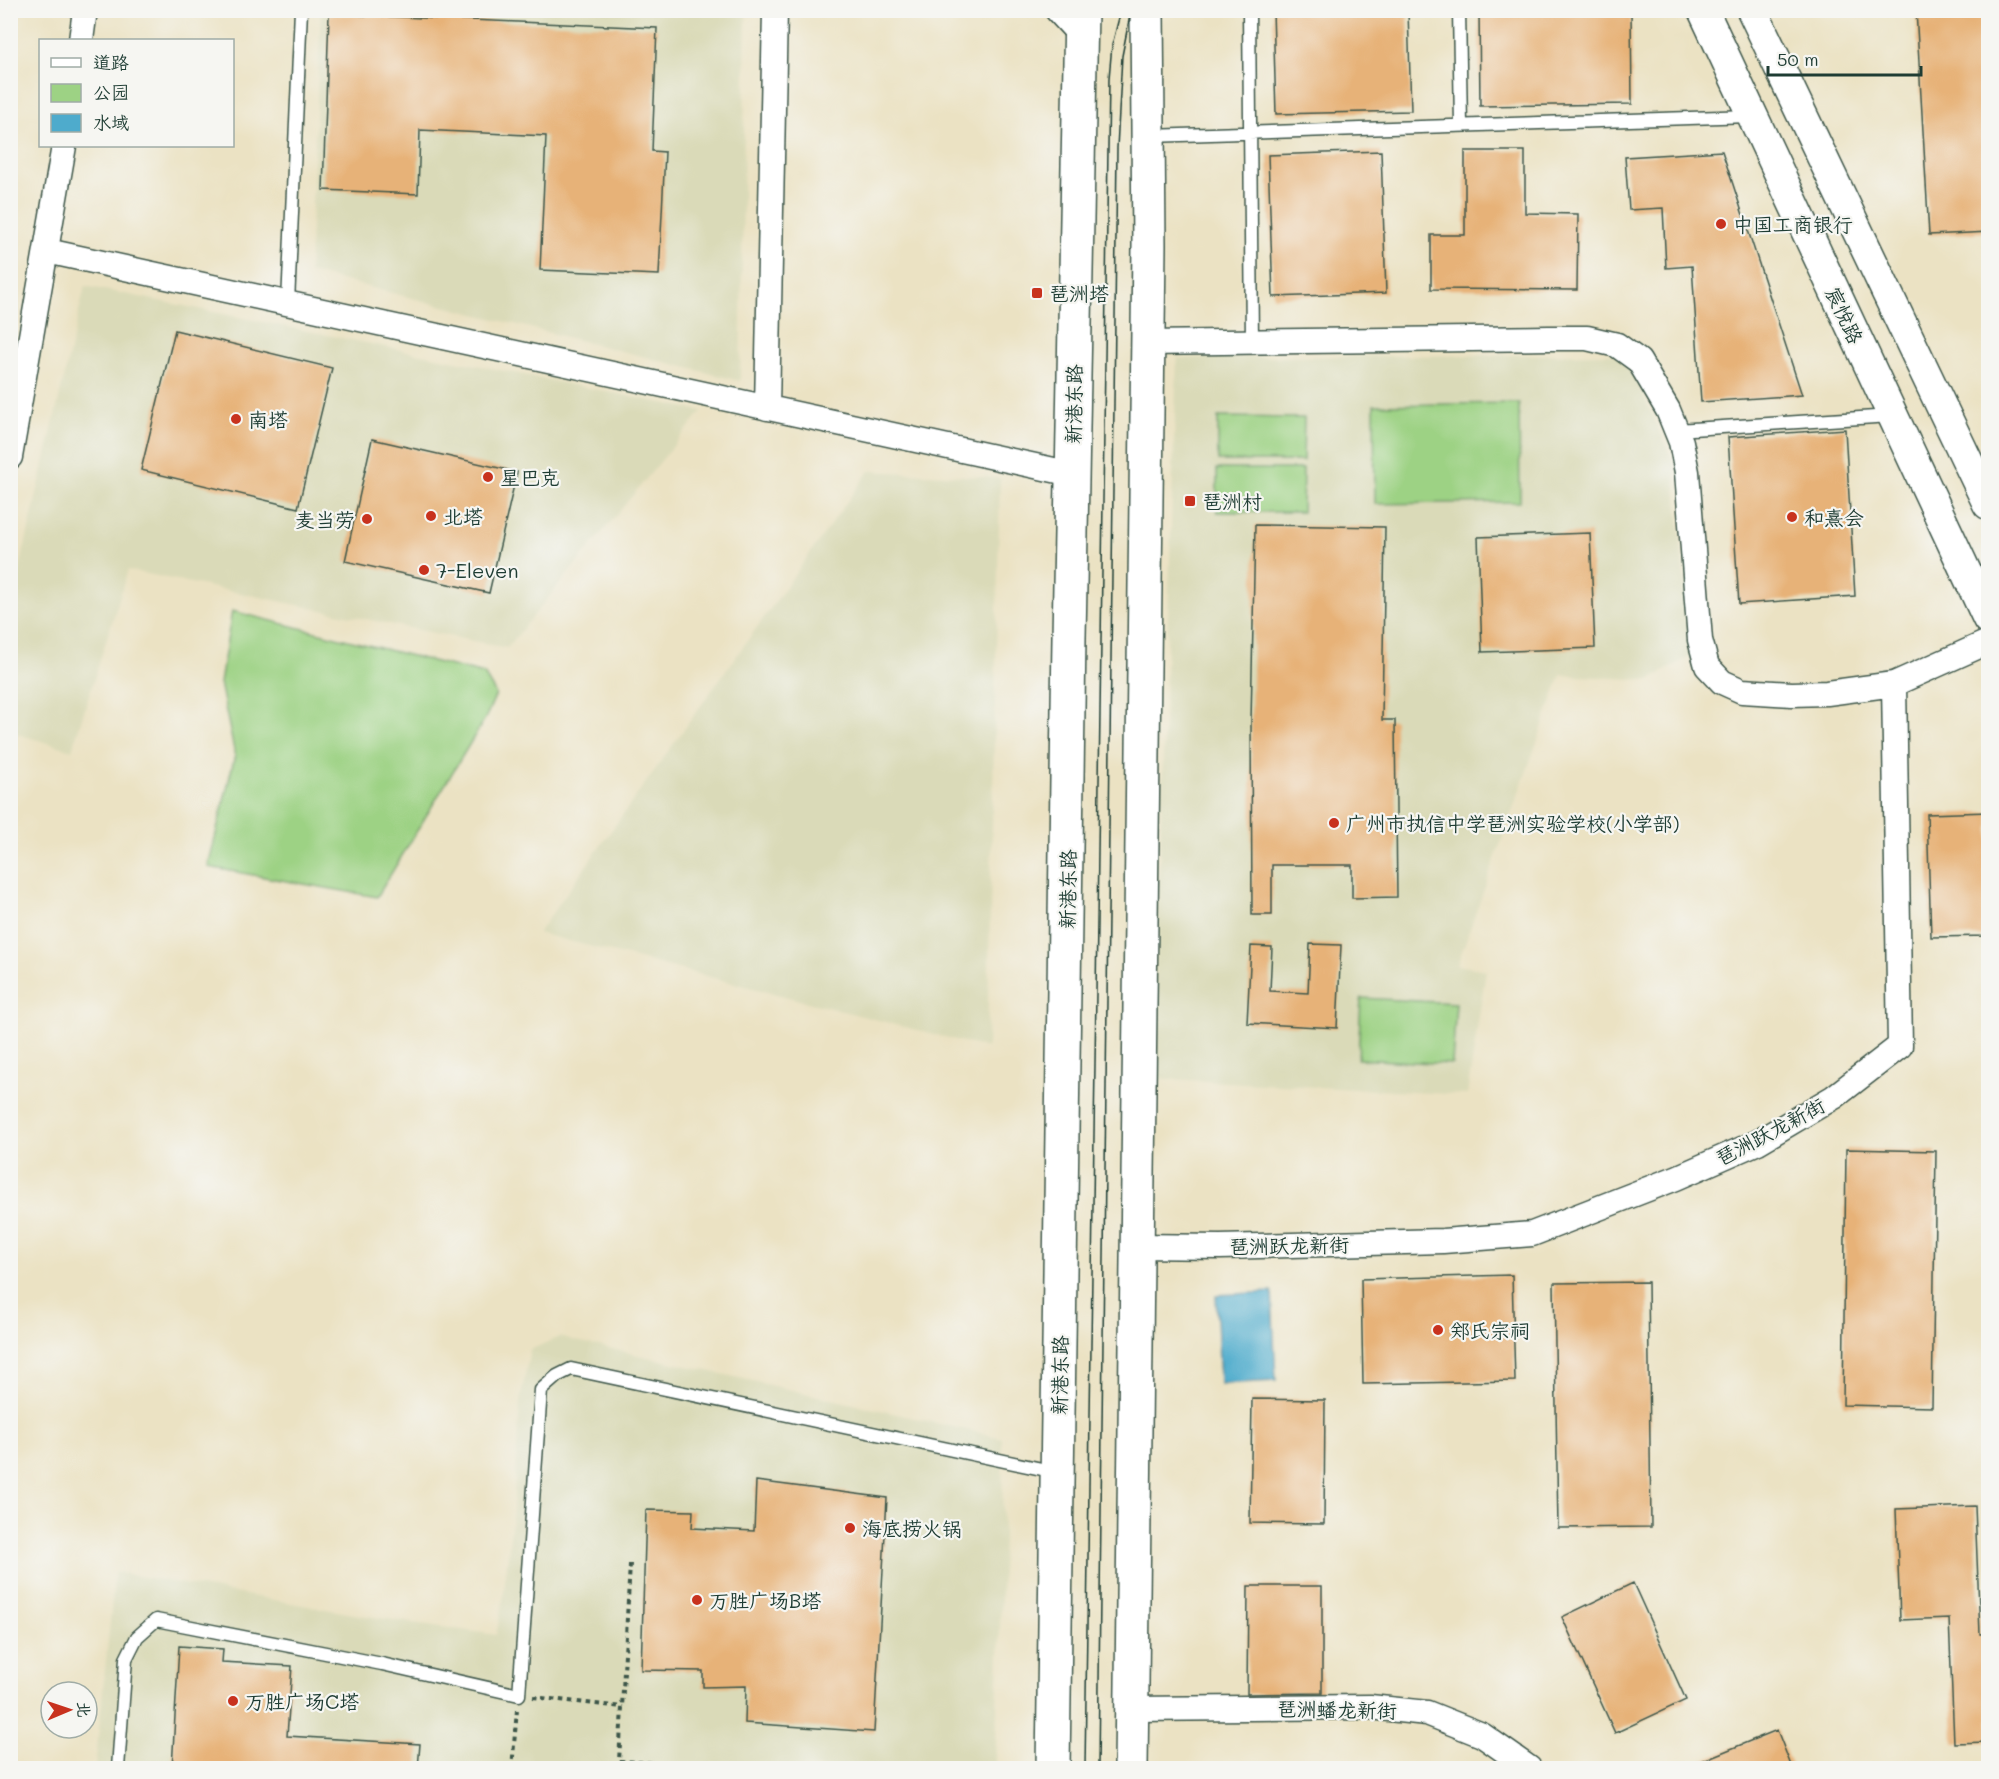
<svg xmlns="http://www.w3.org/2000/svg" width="1999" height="1779" font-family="Mali,'LXGW WenKai TC',sans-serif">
<rect width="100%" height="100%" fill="#f6f6f2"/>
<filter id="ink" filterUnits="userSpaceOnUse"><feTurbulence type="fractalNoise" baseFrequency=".0167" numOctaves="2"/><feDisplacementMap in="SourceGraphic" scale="12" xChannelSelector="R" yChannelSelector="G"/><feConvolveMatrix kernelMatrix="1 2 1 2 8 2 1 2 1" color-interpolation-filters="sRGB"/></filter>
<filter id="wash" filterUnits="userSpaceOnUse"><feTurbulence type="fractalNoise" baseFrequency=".008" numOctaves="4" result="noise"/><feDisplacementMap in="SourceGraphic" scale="24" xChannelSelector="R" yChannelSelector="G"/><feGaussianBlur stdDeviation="1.35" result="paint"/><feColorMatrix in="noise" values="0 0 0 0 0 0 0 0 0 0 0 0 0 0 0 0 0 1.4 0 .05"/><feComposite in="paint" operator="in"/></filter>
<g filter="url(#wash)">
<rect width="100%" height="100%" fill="#ebe2c3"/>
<path fill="#dadab8" d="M 321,11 L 746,11 L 740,381 L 309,272 Z
M 85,286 L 702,411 L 507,648 L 128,570 L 72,750 L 11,732 L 11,607 Z
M 1625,354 L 1674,464 L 1691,655 L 1650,680 L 1561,675 L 1457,965 L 1486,970 L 1467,1095 L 1152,1078 L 1177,358 Z
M 869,471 L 1000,478 L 987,1048 L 538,933 Z
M 559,1337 L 1002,1438 L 1003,1538 L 995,1768 L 95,1768 L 115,1572 L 359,1615 L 496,1635 L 503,1600 L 513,1511 L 520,1402 L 530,1350 Z"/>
<path fill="#9dd284" stroke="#5e885c" stroke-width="1.5" d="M 1519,403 L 1520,502 L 1375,504 L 1374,405 Z
M 1218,417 L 1304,418 L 1303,461 L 1218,461 Z
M 1217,469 L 1303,469 L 1302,512 L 1217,512 Z
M 232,611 L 484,674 L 496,694 L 486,717 L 377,897 L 208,867 L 235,755 L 220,683 Z
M 1361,998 L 1456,1003 L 1452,1064 L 1358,1059 Z"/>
<path fill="#4eabcc" stroke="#367480" stroke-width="1.5" d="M 1272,1292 L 1276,1381 L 1220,1384 L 1216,1295 Z"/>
<g id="blocks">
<path fill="#e7b278" d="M 1273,10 L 1408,10 L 1411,111 L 1276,114 Z
M 1479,10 L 1631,10 L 1632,104 L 1480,106 Z
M 1916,10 L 1989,10 L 1989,232 L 1929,235 Z
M 329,14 L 657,28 L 652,151 L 665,152 L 659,275 L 540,270 L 546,136 L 420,130 L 418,194 L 323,190 Z
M 1381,151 L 1386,293 L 1273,297 L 1268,155 Z
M 1465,151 L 1525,151 L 1525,213 L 1578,214 L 1577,290 L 1431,289 L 1431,235 L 1465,235 Z
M 1722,151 L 1802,395 L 1701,402 L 1692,266 L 1666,268 L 1663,208 L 1629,210 L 1625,157 Z
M 175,330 L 332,368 L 298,508 L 141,470 Z
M 1845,429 L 1855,596 L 1739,604 L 1728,437 Z
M 372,439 L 517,472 L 489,593 L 345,561 Z
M 1255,525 L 1385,527 L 1382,720 L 1395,720 L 1397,897 L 1352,898 L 1352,865 L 1272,865 L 1272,915 L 1252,915 L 1251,721 Z
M 1590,533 L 1595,648 L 1482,652 L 1478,537 Z
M 1989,812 L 1989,936 L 1931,937 L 1927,814 Z
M 1310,944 L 1341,945 L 1337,1028 L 1247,1023 L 1251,946 L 1272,947 L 1270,991 L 1308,993 Z
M 1846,1149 L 1936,1151 L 1932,1407 L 1843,1405 Z
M 1512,1275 L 1515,1381 L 1363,1384 L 1361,1279 Z
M 1648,1282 L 1651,1527 L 1558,1528 L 1554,1283 Z
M 1252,1399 L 1325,1400 L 1324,1524 L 1250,1523 Z
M 756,1481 L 887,1498 L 874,1732 L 745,1723 L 746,1686 L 703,1687 L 703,1671 L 641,1670 L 646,1510 L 693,1511 L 692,1528 L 754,1531 Z
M 1975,1506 L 1980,1634 L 1989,1634 L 1989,1742 L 1954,1743 L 1949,1618 L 1900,1620 L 1896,1509 Z
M 1633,1583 L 1686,1700 L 1615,1733 L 1562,1617 Z
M 1248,1586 L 1322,1586 L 1322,1693 L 1247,1694 Z
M 179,1646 L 223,1649 L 222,1662 L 292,1666 L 287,1736 L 420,1744 L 418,1768 L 172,1768 Z
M 1777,1730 L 1792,1768 L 1684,1768 Z"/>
</g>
</g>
<g filter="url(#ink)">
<use href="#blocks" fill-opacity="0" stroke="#3e5649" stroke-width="1.5"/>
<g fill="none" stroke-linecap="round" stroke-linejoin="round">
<g stroke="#3e5649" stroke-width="15">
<path id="service" d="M 1249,10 L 1252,341
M 1459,10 L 1461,125
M 1150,136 L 1750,116
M 288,303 L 301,10
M 1677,430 L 1891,416
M 118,1768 L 126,1659 L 137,1637 L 156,1620 L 382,1664 L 519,1695 L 541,1390 L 557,1376 L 571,1369 L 1056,1472"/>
</g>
<g stroke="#3e5649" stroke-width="27">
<path id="minor" d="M 1057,10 L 1080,35
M 81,40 L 85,10
M 47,251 L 1072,474
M 1147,343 L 1549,338 L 1587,338 L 1617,345 L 1639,361 L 1668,410 L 1681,442 L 1687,472 L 1700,640 L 1707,666 L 1722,682 L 1742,691 L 1792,694 L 1827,693 L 1894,684
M 767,408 L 775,10
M 10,457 L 64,146
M 1136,1246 L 1220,1247 L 1443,1241 L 1532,1234 L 1676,1178 L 1758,1142 L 1834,1097 L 1900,1046 L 1894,684 L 1988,642
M 1131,1709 L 1370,1707 L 1427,1713 L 1482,1735 L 1529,1768"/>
</g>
<g stroke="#3e5649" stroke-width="33">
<path id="tertiary" d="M 1703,10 L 1988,619
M 1752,10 L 1988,504"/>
</g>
<g stroke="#3e5649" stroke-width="36">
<path id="primary" d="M 1053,1768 L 1069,637 L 1081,10
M 1131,1768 L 1149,245 L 1147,10"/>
</g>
<path stroke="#3e5649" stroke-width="4" stroke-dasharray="4.5 4.5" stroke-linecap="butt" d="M 630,1564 L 619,1761 L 754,1768
M 533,1697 L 623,1707
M 512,1768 L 517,1710"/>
<use href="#service" stroke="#fff" stroke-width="12"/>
<use href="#minor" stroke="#fff" stroke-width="24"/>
<use href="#tertiary" stroke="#fff" stroke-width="30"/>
<use href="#primary" stroke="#fff" stroke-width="33"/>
<path stroke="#1f3d34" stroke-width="1.5" d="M 1085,1768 L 1109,78 L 1112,45 L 1121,10
M 1098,1768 L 1117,148 L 1122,56 L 1131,10"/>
</g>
</g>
<g fill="#c8321e" stroke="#f6f6f2" stroke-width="2">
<circle cx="1721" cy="224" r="6"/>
<rect x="1031" y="287" width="12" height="12" rx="3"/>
<circle cx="236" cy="419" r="6"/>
<circle cx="488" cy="477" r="6"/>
<rect x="1184" y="495" width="12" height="12" rx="3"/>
<circle cx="431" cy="516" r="6"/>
<circle cx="1792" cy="517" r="6"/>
<circle cx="367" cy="519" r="6"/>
<circle cx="424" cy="570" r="6"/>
<circle cx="1334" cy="823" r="6"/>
<circle cx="1438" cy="1330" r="6"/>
<circle cx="850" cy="1528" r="6"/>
<circle cx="697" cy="1600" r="6"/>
<circle cx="233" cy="1701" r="6"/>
</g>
<g text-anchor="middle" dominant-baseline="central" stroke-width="4.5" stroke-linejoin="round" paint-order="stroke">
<g font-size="20" fill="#1f3d34" stroke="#f6f6f2" text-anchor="start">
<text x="1733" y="224">中国工商银行</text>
<text x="1049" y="293">琶洲塔</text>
<text x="248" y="419">南塔</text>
<text x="500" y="477">星巴克</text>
<text x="1202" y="501">琶洲村</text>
<text x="443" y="516">北塔</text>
<text x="1804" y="517">和熹会</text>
<text x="355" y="519" text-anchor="end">麦当劳</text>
<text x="436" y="570">7-Eleven</text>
<text x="1346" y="823">广州市执信中学琶洲实验学校(小学部)</text>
<text x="1450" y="1330">郑氏宗祠</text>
<text x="862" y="1528">海底捞火锅</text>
<text x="709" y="1600">万胜广场B塔</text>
<text x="245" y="1701">万胜广场C塔</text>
</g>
<g font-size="20" fill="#1f3d34" stroke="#f6f6f2">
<text transform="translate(1845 315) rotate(65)">宸悦路</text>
<text transform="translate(1073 404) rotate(-89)">新港东路</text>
<text transform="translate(1067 889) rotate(-89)">新港东路</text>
<text transform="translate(1770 1131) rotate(-28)">琶洲跃龙新街</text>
<text transform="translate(1289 1245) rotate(-1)">琶洲跃龙新街</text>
<text transform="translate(1059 1375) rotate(-89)">新港东路</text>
<text transform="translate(1337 1709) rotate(1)">琶洲蟠龙新街</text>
</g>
</g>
<rect width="1999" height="1779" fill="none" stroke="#f6f6f2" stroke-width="36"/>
<rect x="39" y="39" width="195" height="108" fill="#f6f6f2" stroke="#a0aca6" stroke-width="1.5"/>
<rect x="51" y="58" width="30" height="9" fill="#ffffff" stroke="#a0aca6" stroke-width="1.5"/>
<text x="93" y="69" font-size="18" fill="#1f3d34">道路</text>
<rect x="51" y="84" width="30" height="18" fill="#9dd284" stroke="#a0aca6" stroke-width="1.5"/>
<text x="93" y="99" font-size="18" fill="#1f3d34">公园</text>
<rect x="51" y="114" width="30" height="18" fill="#4eabcc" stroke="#a0aca6" stroke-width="1.5"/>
<text x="93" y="129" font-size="18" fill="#1f3d34">水域</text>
<g transform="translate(69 1710) rotate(88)"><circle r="28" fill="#f6f6f2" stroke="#a0aca6" stroke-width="1.5"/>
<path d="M0-4.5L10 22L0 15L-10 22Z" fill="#c8321e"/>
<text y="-9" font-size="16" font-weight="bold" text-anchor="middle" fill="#1f3d34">北</text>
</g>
<path d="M1768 66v9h153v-9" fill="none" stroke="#1f3d34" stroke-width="3"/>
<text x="1777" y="66" font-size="18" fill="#1f3d34" stroke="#f6f6f2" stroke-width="4.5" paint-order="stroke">50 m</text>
</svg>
